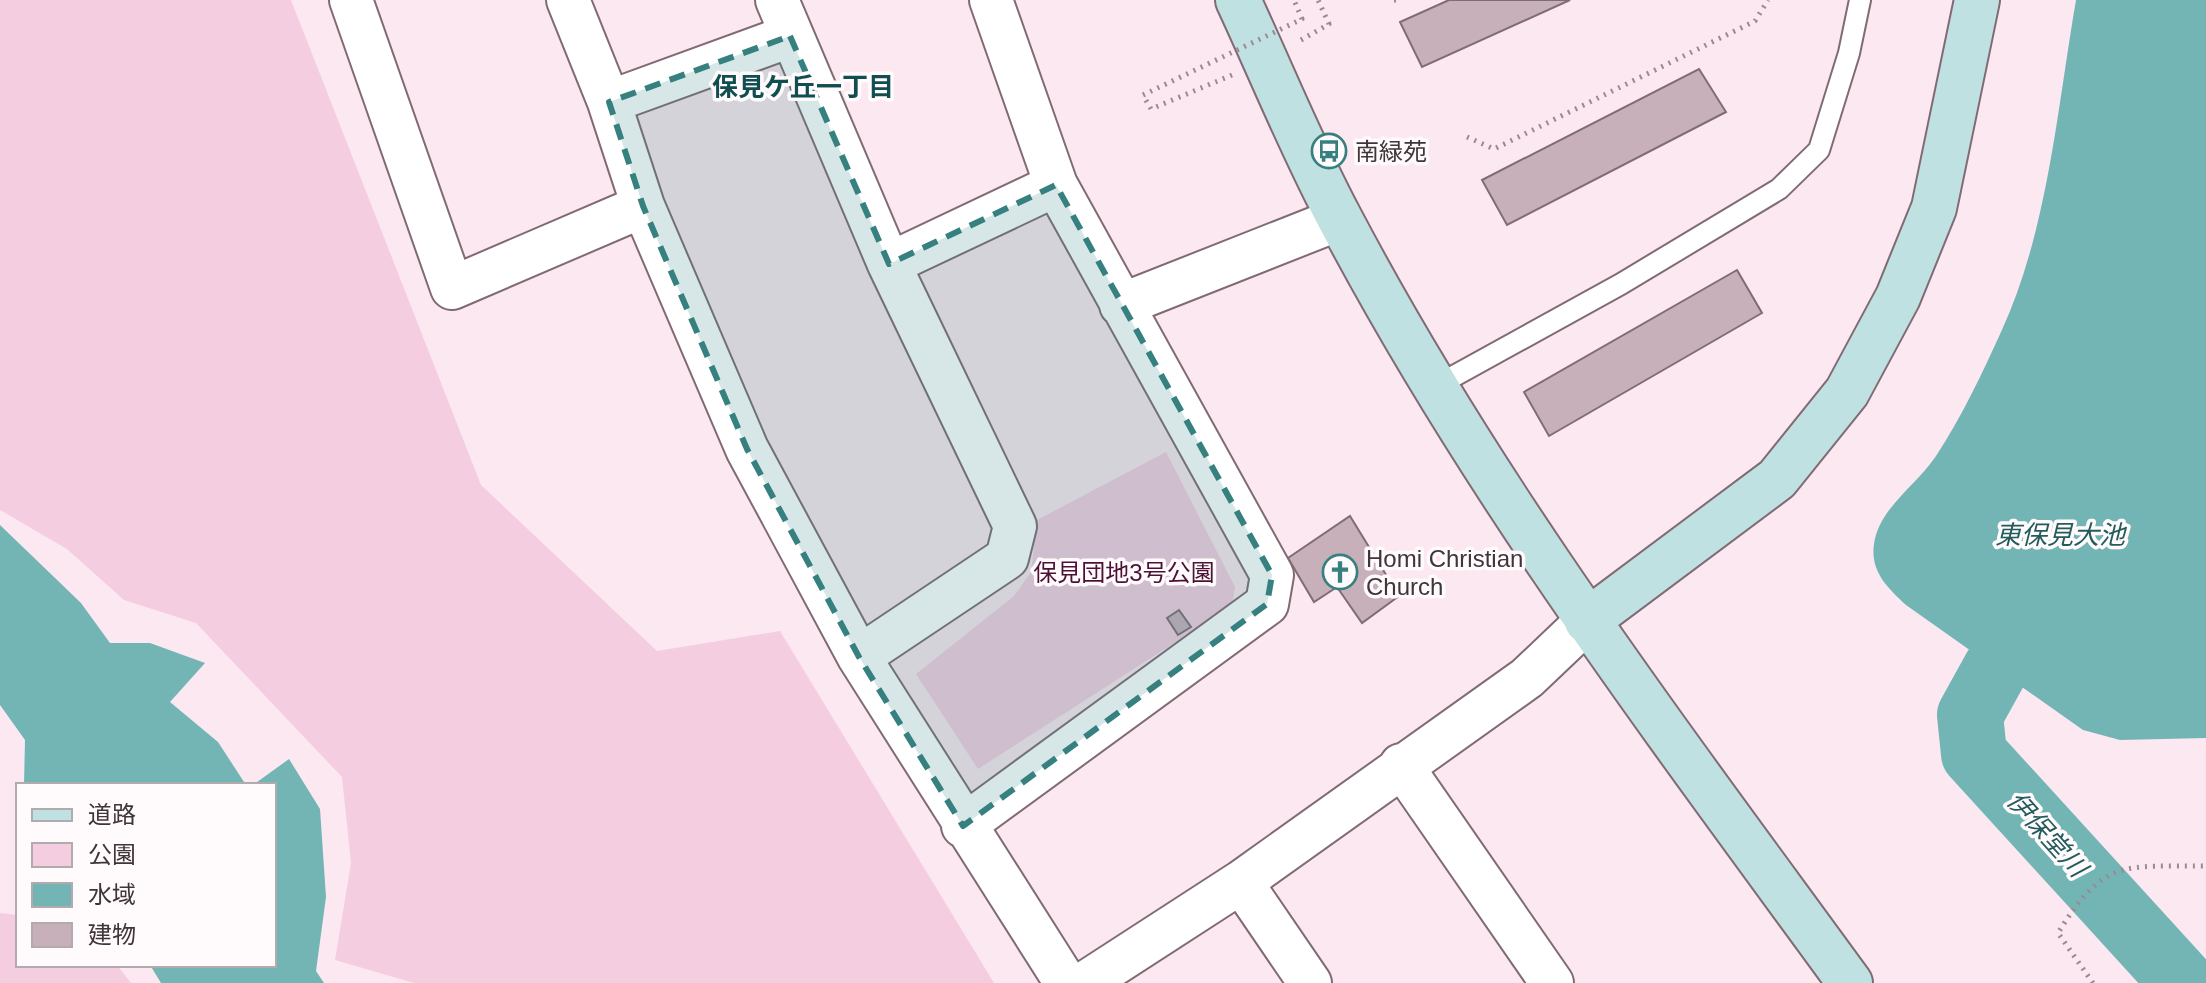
<svg xmlns="http://www.w3.org/2000/svg" width="2206" height="983" font-family="Arial,'Noto Sans JP',sans-serif">
<rect width="100%" height="100%" fill="#fce8f1"/>
<path fill="#f5cde0" d="M 0,0 L 291,0 L 481,485 L 657,651 L 780,631 L 994,983 L 414,983 L 335,960 L 351,863 L 342,777 L 196,623 L 124,600 L 67,549 L 0,510 Z
M 1166,452 L 1235,587 L 1232,606 L 978,769 L 916,674 L 1014,596 L 1031,572 L 1037,520 Z
M 0,913 L 18,915 L 18,965 L 117,965 L 131,983 L 0,983 Z"/>
<path fill="#73b5b5" d="M 2076,0 L 2206,0 L 2206,738 L 2120,740 L 2083,730 L 1906,605 C 1888,588 1870,572 1874,544 C 1879,508 1916,486 1936,456 C 1961,418 1982,374 2001,332 C 2048,230 2057,110 2076,0 Z
M 0,525 L 81,603 L 110,643 L 150,643 L 205,663 L 170,702 L 218,742 L 246,785 L 24,785 L 25,740 L 0,705 Z
M 289,759 L 320,809 L 326,897 L 316,971 L 324,983 L 161,983 L 150,965 L 274,965 L 274,785 L 253,785 Z"/>
<g fill="none" stroke-linecap="round" stroke-linejoin="round">
<path stroke="#73b5b5" stroke-width="66" d="M 1996,668 L 1970,715 L 1974,754 L 2183,983"/>
</g>
<path fill="#c8b0bb" stroke="#816b76" stroke-width="2" d="M 1449,0 L 1570,0 L 1422,67 L 1400,22 Z
M 1699,69 L 1726,112 L 1507,225 L 1482,180 Z
M 1737,270 L 1762,313 L 1549,436 L 1524,392 Z
M 1350,516 L 1399,596 L 1362,623 L 1337,587 L 1314,602 L 1288,558 Z
M 1179,610 L 1191,627 L 1178,635 L 1167,618 Z"/>
<g fill="none" stroke-linecap="round" stroke-linejoin="round">
<g stroke="#806b75" stroke-width="24">
<path id="lane" d="M 1436,386 L 1621,284 L 1779,189 L 1819,150 L 1849,53 L 1860,0"/>
</g>
<g stroke="#806b75" stroke-width="46">
<path id="street" d="M 351,0 L 452,288 L 643,206
M 568,0 L 609,102 L 643,206 L 747,449 L 859,657 L 1066,983
M 777,0 L 889,264 L 1015,526 L 1007,558 L 859,657
M 609,102 L 790,36
M 889,264 L 1056,185
M 1121,305 L 1339,219
M 1401,765 L 1552,983
M 963,826 L 1267,604 L 1272,575 L 1056,185 L 991,0
M 1241,882 L 1310,983
M 1085,983 L 1241,882 L 1527,678 L 1587,621"/>
</g>
<g stroke="#806b75" stroke-width="48">
<path id="secondary" d="M 1238,0 C 1272,73 1302,148 1340,219 C 1483,491 1670,736 1850,983
M 1587,621 L 1777,479 L 1847,392 L 1898,297 L 1934,208 L 1977,0"/>
</g>
<path stroke="#9a8b92" stroke-width="5" stroke-dasharray="2 6" stroke-linecap="butt" d="M 1394,0 L 1398,0
M 1301,40 L 1329,24 L 1318,0
M 1467,137 L 1494,149 L 1755,21 L 1768,0
M 2093,983 L 2058,933 C 2105,857 2124,867 2206,866"/>
<use href="#lane" stroke="#fff" stroke-width="20"/>
<use href="#street" stroke="#fff" stroke-width="42"/>
<use href="#secondary" stroke="#bfe1e1" stroke-width="44"/>
<path stroke="#9a8b92" stroke-width="5" stroke-dasharray="2 6" stroke-linecap="butt" d="M 1232,75 L 1151,109 L 1143,95 L 1302,19 L 1294,0"/>
</g>
<path fill="#378080" fill-opacity="0.2" stroke="#378080" stroke-width="6" stroke-dasharray="16 10" stroke-linejoin="round" d="M 790,36 L 889,264 L 1056,185 L 1272,575 L 1267,604 L 963,826 L 859,657 L 747,449 L 643,206 L 609,102 Z"/>
<defs>
<g id="bus-ring" transform="scale(1.8)"><circle r="9.5" fill="#fffafc" stroke="#378080" stroke-width="1.5"/><path d="M-5-6H5V4H4V6H2V4H-2V6H-4V4H-5ZM-3.5-4V0h7V-4ZM-3.5 1.2v1.5H-2V1.2ZM2 1.2v1.5H3.5V1.2Z" fill="#378080"/></g>
<g id="church-ring" transform="scale(1.8)"><circle r="9.5" fill="#fffafc" stroke="#378080" stroke-width="1.5"/><path d="M-1.2-6h2.4v3.5h3.3v2.4h-3.3V6h-2.4V-.1h-3.3v-2.4h3.3Z" fill="#378080"/></g>
</defs>
<g fill-rule="evenodd">
<use href="#bus-ring" x="1329" y="151"/>
<use href="#church-ring" x="1340" y="572"/>
</g>
<g text-anchor="middle" dominant-baseline="central" stroke-width="7" stroke-linejoin="round" paint-order="stroke">
<g font-size="24" fill="#3f353a" stroke="#fffafc" text-anchor="start">
<text x="1355" y="151">南緑苑</text>
<text x="1366" y="558">Homi Christian<tspan x="1366" dy="28">Church</tspan></text>
</g>
<g font-size="24" fill="#4b1135" stroke="#fffafc">
<text x="1124" y="572">保見団地3号公園</text>
</g>
<g font-size="26" font-weight="bold" fill="#104e4f" stroke="#fffafc">
<text x="803" y="87">保見ケ丘一丁目</text>
</g>
<g font-size="26" font-style="italic" fill="#245c5c" stroke="#fffafc">
<text x="2060" y="535">東保見大池</text>
<text transform="translate(2047 834) rotate(48)">伊保堂川</text>
</g>
</g>
<rect x="16" y="783" width="260" height="184" fill="#fffafc" stroke="#b2abae" stroke-width="2"/>
<rect x="32" y="809" width="40" height="12" fill="#bfe1e1" stroke="#b2abae" stroke-width="2"/>
<text x="88" y="823" font-size="24" fill="#3f353a">道路</text>
<rect x="32" y="843" width="40" height="24" fill="#f5cde0" stroke="#b2abae" stroke-width="2"/>
<text x="88" y="863" font-size="24" fill="#3f353a">公園</text>
<rect x="32" y="883" width="40" height="24" fill="#73b5b5" stroke="#b2abae" stroke-width="2"/>
<text x="88" y="903" font-size="24" fill="#3f353a">水域</text>
<rect x="32" y="923" width="40" height="24" fill="#c8b0bb" stroke="#b2abae" stroke-width="2"/>
<text x="88" y="943" font-size="24" fill="#3f353a">建物</text>
</svg>
